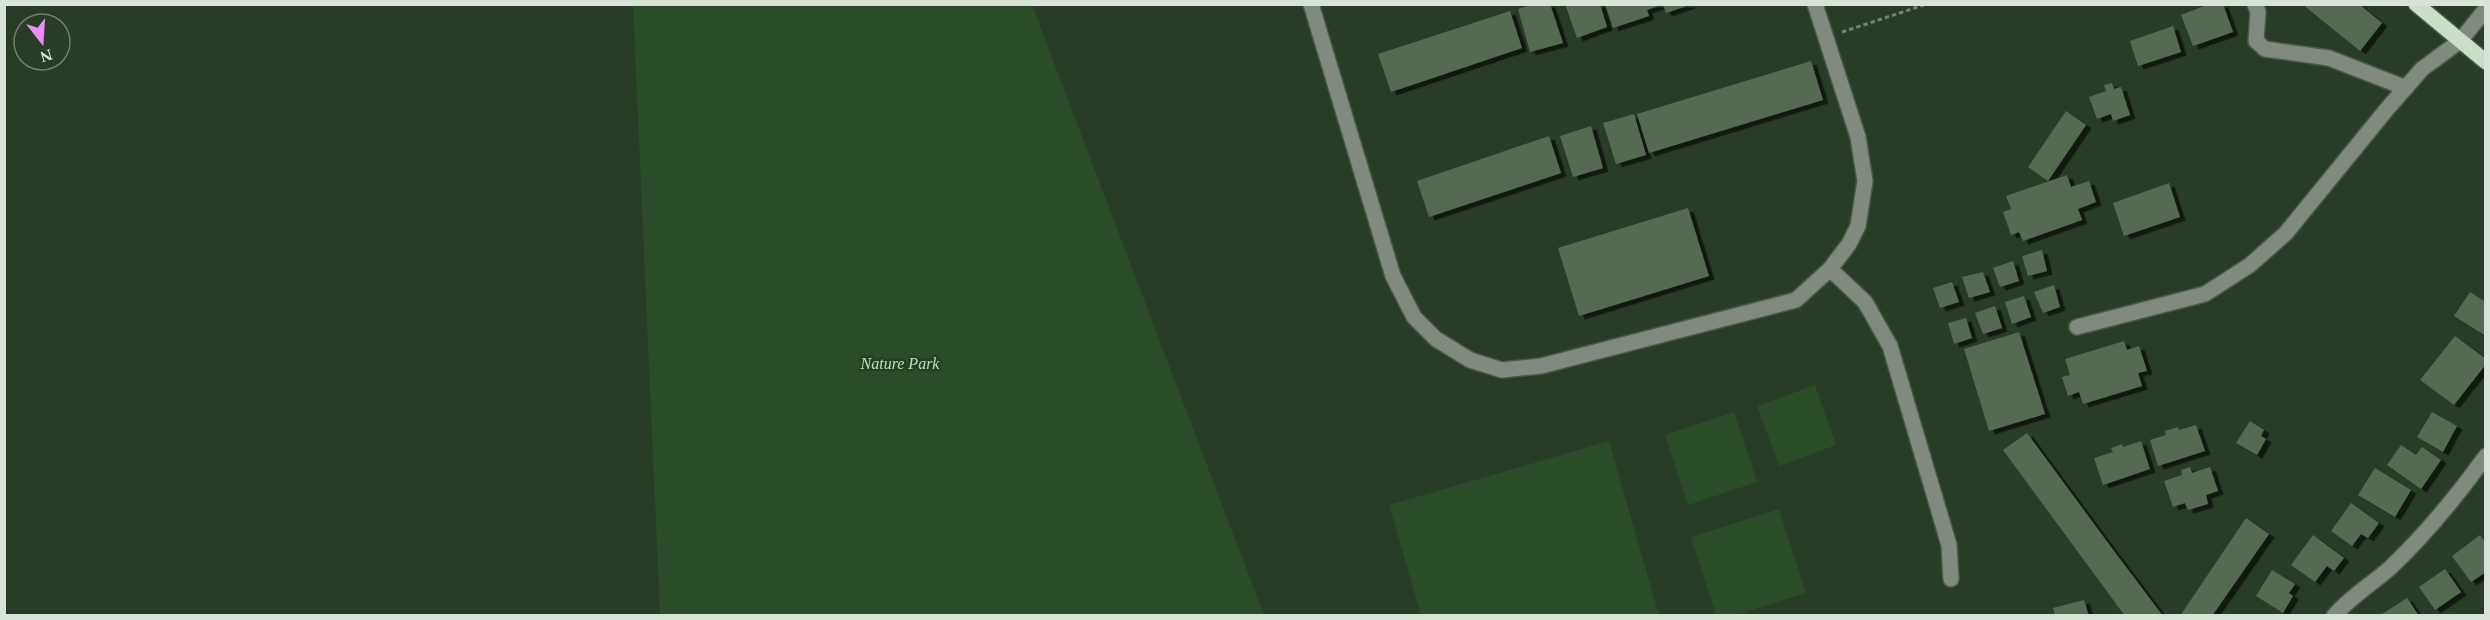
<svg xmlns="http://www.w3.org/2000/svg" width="2490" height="620" font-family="'Times New Roman',serif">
<defs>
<filter id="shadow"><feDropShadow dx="5.5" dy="3.5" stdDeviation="0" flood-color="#0009"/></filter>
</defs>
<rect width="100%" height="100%" fill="#293c27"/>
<path fill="#2b4c28" d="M 633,5 L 1032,5 L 1264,615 L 660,615 Z
M 1815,385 L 1836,445 L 1779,466 L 1757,406 Z
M 1734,412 L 1757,482 L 1688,505 L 1665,435 Z
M 1609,441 L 1659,615 L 1421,615 L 1389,505 Z
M 1779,509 L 1806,593 L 1736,615 L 1716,615 L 1691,537 Z"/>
<path fill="#556952" filter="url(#shadow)" d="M 1534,4 L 1550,4 L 1563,43 L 1530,52 L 1518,9 Z
M 1565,4 L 1600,4 L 1607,27 L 1577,38 Z
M 1605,4 L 1661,4 L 1661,5 L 1647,10 L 1649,16 L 1613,28 Z
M 1663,4 L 1690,4 L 1690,5 L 1666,13 Z
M 2209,4 L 2223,4 L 2233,32 L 2193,46 L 2181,15 Z
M 2302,4 L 2359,4 L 2382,23 L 2360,51 Z
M 1510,11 L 1522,48 L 1391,92 L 1378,54 Z
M 2173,26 L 2181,52 L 2138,66 L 2130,41 Z
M 1811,61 L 1823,100 L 1649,153 L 1637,114 Z
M 2112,83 L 2114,89 L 2121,87 L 2130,115 L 2113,121 L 2111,114 L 2097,119 L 2089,97 L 2106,91 L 2104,85 Z
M 2066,111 L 2086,125 L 2048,181 L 2028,167 Z
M 1634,114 L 1646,155 L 1616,164 L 1603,123 Z
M 1591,126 L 1603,168 L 1573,177 L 1560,136 Z
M 1549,136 L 1561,173 L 1429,217 L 1417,181 Z
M 2067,175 L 2071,187 L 2089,181 L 2096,202 L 2078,209 L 2082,220 L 2023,241 L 2019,232 L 2011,235 L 2003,212 L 2011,209 L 2006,196 Z
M 2169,183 L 2180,217 L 2124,236 L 2113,203 Z
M 1688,208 L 1709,276 L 1579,316 L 1558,248 Z
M 2042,250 L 2047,271 L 2028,276 L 2022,256 Z
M 2013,261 L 2019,281 L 2000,287 L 1993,268 Z
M 1983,272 L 1990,292 L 1969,298 L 1962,277 Z
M 1952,282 L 1959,302 L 1940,308 L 1933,288 Z
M 2054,285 L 2060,307 L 2043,313 L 2034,292 Z
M 2470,292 L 2486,302 L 2486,336 L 2454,316 Z
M 2024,296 L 2031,317 L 2012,324 L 2005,302 Z
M 1995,306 L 2002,328 L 1983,334 L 1975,313 Z
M 1966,318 L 1972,338 L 1954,344 L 1948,323 Z
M 2019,332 L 2045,414 L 1989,431 L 1964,349 Z
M 2455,336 L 2486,359 L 2486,364 L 2454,405 L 2420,380 Z
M 2124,341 L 2127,350 L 2139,346 L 2147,371 L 2138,373 L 2142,386 L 2083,404 L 2079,392 L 2068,396 L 2062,377 L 2070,375 L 2065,359 Z
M 2432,412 L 2457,426 L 2443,452 L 2417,437 Z
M 2250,421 L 2264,430 L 2261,436 L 2266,439 L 2257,455 L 2236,443 Z
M 2196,425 L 2205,451 L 2158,466 L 2150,440 L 2166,435 L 2165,431 L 2178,427 L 2179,430 Z
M 2027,433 L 2114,551 L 2163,616 L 2125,616 L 2003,450 Z
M 2141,441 L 2150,469 L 2103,485 L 2094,458 L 2113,452 L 2111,448 L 2122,444 L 2123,447 Z
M 2401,445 L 2416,455 L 2422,447 L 2441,460 L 2421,489 L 2387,465 Z
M 2190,467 L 2192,473 L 2210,467 L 2218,491 L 2206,495 L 2208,504 L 2188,510 L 2185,503 L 2173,507 L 2164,481 L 2182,475 L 2181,470 Z
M 2375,468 L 2411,490 L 2395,517 L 2358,495 Z
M 2351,503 L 2379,523 L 2368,538 L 2361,534 L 2352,546 L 2331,531 Z
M 2246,518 L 2269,534 L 2212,616 L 2180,616 Z
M 2313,535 L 2344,558 L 2334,571 L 2327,566 L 2315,582 L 2291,565 Z
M 2480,535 L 2486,543 L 2486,572 L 2471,582 L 2452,556 Z
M 2445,569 L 2461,592 L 2435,610 L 2419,587 Z
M 2272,570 L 2295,584 L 2289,593 L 2293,596 L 2283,613 L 2256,596 Z
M 2407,598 L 2419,616 L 2379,616 Z
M 2084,600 L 2089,616 L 2055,616 L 2053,608 Z"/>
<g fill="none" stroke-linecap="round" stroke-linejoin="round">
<g stroke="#485a47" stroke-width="18">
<path id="minor" d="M 1311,4 L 1393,276 L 1414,317 L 1436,339 L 1470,360 L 1502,370 L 1541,366 L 1796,300 L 1830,269 L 1849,244 L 1858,226 L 1865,181 L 1858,137 L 1815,4
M 2255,4 L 2258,12 L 2256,41 L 2265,49 L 2329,58 L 2406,88
M 1830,269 L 1865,302 L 1890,346 L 1949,545 L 1951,579
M 2077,327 L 2205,294 L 2250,265 L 2286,233 L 2387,109 L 2422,69 L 2460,41 L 2486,9
M 2334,616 C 2350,597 2372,584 2390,568 C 2426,534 2457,496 2486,456"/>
</g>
<g stroke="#485a47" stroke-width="18">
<path id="major" d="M 2416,4 L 2486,62"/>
</g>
<path stroke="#728271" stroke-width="3" stroke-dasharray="4.5 3" stroke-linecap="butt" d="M 1842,32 L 1927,4"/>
<use href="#minor" stroke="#808a7f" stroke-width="15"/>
<use href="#major" stroke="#cadec8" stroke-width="15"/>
</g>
<g text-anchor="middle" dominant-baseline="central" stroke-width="5" stroke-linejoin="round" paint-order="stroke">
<g font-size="16" font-style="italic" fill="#afe9a8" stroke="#293c27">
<text x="900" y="363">Nature Park</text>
</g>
</g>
<rect width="2490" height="620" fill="none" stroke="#d8e4d7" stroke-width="12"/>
<g transform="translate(42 42) rotate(163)"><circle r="28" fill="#293c27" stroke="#6f7f6d" stroke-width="1.5"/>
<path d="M0-4.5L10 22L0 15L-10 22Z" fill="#ec8cfb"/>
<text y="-9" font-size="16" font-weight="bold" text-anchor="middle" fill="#d8e4d7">N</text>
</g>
</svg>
